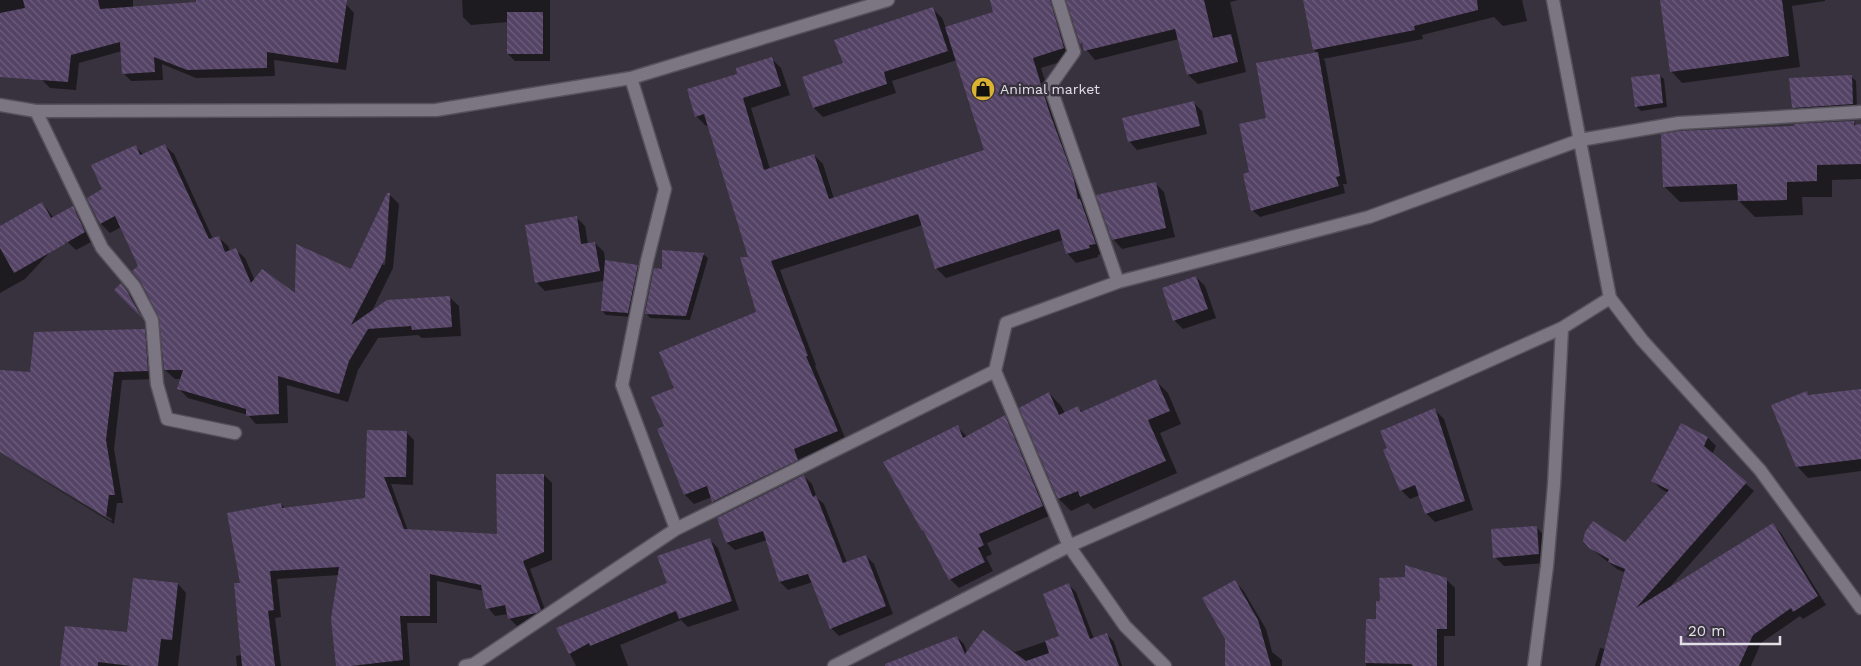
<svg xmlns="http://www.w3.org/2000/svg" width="1861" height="666" font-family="'Work Sans',sans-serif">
<defs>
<pattern id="building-back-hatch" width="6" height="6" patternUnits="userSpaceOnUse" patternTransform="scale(1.25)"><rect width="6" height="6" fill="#554366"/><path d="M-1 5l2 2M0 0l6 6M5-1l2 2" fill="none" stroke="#6d5e7c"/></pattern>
</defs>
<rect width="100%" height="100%" fill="#37323d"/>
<path fill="#0007" fill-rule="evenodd" d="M 0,0 L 133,0 L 133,8 L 197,3 L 197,0 L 346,0 L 346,4 L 354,13 L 346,70 L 274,60 L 275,76 L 196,78 L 162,64 L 163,80 L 131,81 L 123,73 L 122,51 L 79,63 L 76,90 L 50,88 L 42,80 L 0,63 Z
M 462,0 L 550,0 L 550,61 L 515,61 L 508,54 L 508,22 L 471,25 L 463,17 Z
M 1023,0 L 1238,0 L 1230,2 L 1246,72 L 1198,84 L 1188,75 L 1179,39 L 1095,60 L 1081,43 L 1068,1 L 1061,4 L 1073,58 L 1041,68 L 1058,121 L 1105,253 L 1098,255 L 1098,257 L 1076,263 L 1067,253 L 1063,240 L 946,278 L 936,268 L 923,225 L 780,270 L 816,365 L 815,366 L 846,440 L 802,458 L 807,469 L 723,511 L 713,501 L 712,497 L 694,504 L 685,495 L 659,430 L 665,427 L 675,389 L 758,313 L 749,259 L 709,125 L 706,126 L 696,116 L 739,74 L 771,58 L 781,68 L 790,95 L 751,108 L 770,169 L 814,155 L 823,164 L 834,199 L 986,151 L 957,60 L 892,81 L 896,93 L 823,117 L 814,108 L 804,78 L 844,64 L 933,9 L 942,18 L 946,28 L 995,13 Z
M 1364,0 L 1522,0 L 1527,21 L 1503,26 L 1494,17 L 1422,35 L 1423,39 L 1323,59 L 1325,61 L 1347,184 L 1343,184 L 1345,193 L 1260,217 L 1252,210 L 1250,173 L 1267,119 L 1257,64 L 1318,54 L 1314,50 Z
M 1662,0 L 1825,0 L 1825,1 L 1792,6 L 1800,67 L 1682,83 L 1671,71 Z
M 1659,75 L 1664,79 L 1667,107 L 1641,111 L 1636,106 Z
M 1851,76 L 1856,81 L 1857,108 L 1798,112 L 1793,107 Z
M 1194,103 L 1202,111 L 1207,134 L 1137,150 L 1129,141 Z
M 1853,122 L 1857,126 L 1861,126 L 1861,179 L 1832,180 L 1832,197 L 1802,197 L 1803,215 L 1755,217 L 1738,200 L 1680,202 L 1664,186 L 1796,127 Z
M 164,145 L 174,154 L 213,239 L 218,237 L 228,246 L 230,251 L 235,249 L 245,258 L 255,281 L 296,295 L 352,271 L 389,194 L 399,204 L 393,268 L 371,313 L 449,297 L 459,306 L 461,336 L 422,338 L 418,335 L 378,338 L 358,370 L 348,402 L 287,385 L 288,423 L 256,424 L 248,415 L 188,398 L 179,389 L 181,379 L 175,379 L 165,370 L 161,316 L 121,227 L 110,233 L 101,224 L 104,189 L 135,146 L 143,154 ZM 389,220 L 385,265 L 383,265 L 386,222 Z
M 1155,183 L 1164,192 L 1175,237 L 1122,249 L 1113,239 Z
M 42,203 L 54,218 L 72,207 L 80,215 L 93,241 L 76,250 L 63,238 L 25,279 L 0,293 L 0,227 Z
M 576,217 L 585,226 L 588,244 L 595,243 L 604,252 L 605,261 L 637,266 L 642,271 L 632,317 L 606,315 L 602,311 L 604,281 L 545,291 L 536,282 Z
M 703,254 L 708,258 L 690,320 L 650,318 L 646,313 L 663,271 Z
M 1196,277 L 1205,286 L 1216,318 L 1183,329 L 1174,320 Z
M 125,289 L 131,296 L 142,316 L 116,290 Z
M 144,330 L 152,338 L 156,379 L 122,380 L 114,449 L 123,503 L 117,503 L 114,524 L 0,454 L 111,521 L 112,519 L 0,450 L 0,371 L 31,374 Z
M 1156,381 L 1168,393 L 1181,424 L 1160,433 L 1177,473 L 1094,509 L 1088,503 L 1071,511 L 1059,499 L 1021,408 L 1049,393 L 1061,406 L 1065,414 L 1078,408 L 1083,412 Z
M 1861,390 L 1861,471 L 1808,478 L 1797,466 L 1806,392 L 1810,396 Z
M 1435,410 L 1444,419 L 1473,510 L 1435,522 L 1426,513 L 1420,495 L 1410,499 L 1401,490 Z
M 1005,417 L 1014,426 L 1051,515 L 987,543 L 992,554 L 986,557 L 993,571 L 959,588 L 950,579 L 927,534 L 923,530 L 957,426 L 967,437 Z
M 407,433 L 414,440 L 413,485 L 391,484 L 408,531 L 498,535 L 544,475 L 552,483 L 552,560 L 530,569 L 548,618 L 544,620 L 517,626 L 509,618 L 508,614 L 495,616 L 488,608 L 484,591 L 437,581 L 437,623 L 407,623 L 410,666 L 338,666 L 339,575 L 277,579 L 281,617 L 275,618 L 281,666 L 237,666 L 236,656 L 242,655 L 242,584 L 281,504 L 286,509 L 366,499 Z
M 1708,438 L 1716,446 L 1712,454 L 1754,491 L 1668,589 L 1773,525 L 1781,533 L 1826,605 L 1803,619 L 1800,616 L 1761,643 L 1751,666 L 1595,666 L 1600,648 L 1606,649 L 1626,573 L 1617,569 L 1589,547 L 1625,543 L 1668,493 L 1661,489 L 1653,481 Z
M 804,476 L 812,484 L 817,498 L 824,504 L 847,563 L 866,556 L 874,564 L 893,614 L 839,636 L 831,628 L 813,582 L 788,590 L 780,582 L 767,540 L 735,550 L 727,543 L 719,518 Z
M 1536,527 L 1545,536 L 1547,563 L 1504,566 L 1495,557 Z
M 710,540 L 718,548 L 739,610 L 688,627 L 681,620 L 620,645 L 628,666 L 576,666 L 558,629 L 668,584 Z
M 1446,579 L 1455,588 L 1455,636 L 1444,636 L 1444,666 L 1366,666 L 1367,621 L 1377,621 Z
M 1235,582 L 1243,590 L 1266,629 L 1272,652 L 1282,660 L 1282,666 L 1226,666 Z
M 178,584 L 186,593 L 178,666 L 61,666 L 128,634 Z
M 1069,585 L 1076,592 L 1094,639 L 1107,634 L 1114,642 L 1122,666 L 934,666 L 957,637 L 964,644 L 967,652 L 1006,647 L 1015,652 L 1061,636 Z"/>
<path fill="url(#building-back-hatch)" d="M 23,0 L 98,0 L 100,9 L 196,2 L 196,0 L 347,0 L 338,63 L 267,52 L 267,68 L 187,70 L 154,57 L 155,72 L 122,74 L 120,42 L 71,55 L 68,82 L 0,77 L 0,13 L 25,8 Z
M 990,0 L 1050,0 L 1064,48 L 1033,58 L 1049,111 L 1073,176 L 1078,199 L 1080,199 L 1096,244 L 1089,245 L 1090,248 L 1066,254 L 1059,229 L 935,269 L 918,214 L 771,261 L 808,356 L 806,356 L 838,431 L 794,449 L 798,460 L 712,502 L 707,486 L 684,495 L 657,429 L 664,426 L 651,397 L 674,388 L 659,352 L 756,312 L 740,257 L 748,257 L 704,114 L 695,117 L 687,89 L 737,74 L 736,68 L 772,57 L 781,86 L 743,98 L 764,170 L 814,154 L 829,199 L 984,150 L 945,27 L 993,12 Z
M 1066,0 L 1204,0 L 1213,38 L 1231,34 L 1238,62 L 1187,75 L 1175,29 L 1084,51 L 1082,43 L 1080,44 Z
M 1303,0 L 1477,0 L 1478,10 L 1414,26 L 1415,30 L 1313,50 Z
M 1660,0 L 1782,0 L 1789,56 L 1670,72 Z
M 933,7 L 948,51 L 884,72 L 887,84 L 813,108 L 802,77 L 843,63 L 834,40 Z
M 507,12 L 543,12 L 543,54 L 507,54 Z
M 1318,52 L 1340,176 L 1336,177 L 1339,186 L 1251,211 L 1243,174 L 1249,172 L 1239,124 L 1266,118 L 1256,63 Z
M 1660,74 L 1663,103 L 1635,107 L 1631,77 Z
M 1852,75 L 1853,104 L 1792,108 L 1789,78 Z
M 1194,101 L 1200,126 L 1128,142 L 1122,118 Z
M 1854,121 L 1854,125 L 1861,124 L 1861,164 L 1817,165 L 1817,181 L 1787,182 L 1787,200 L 1738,201 L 1737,184 L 1663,187 L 1661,134 L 1680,131 L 1794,126 L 1794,124 Z
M 165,144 L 209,239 L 219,236 L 225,252 L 236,248 L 251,283 L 262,269 L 295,293 L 296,244 L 351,269 L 387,193 L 390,193 L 385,259 L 351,325 L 387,300 L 450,296 L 452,327 L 412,330 L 411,326 L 368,329 L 349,361 L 339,394 L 278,376 L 279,414 L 246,416 L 246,409 L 177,389 L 183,370 L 164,370 L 159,317 L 141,282 L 132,271 L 138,266 L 115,216 L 100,224 L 87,198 L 102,189 L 91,165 L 136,145 L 140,155 Z
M 1156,182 L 1166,228 L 1112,240 L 1096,195 Z
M 42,202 L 51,218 L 73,206 L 85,232 L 66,243 L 65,241 L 65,244 L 14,273 L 0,248 L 0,226 Z
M 577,216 L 581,244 L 595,242 L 600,271 L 535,283 L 525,225 Z
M 662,250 L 704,253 L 686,316 L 645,314 L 654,268 L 662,269 Z
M 605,260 L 638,265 L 628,313 L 601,311 Z
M 1196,276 L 1208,309 L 1173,321 L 1162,288 Z
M 121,283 L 127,291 L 142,318 L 114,290 Z
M 145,329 L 148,371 L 114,372 L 106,440 L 115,495 L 109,495 L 106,517 L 0,452 L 0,370 L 30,372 L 34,332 Z
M 1156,379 L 1170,411 L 1148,420 L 1166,461 L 1080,497 L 1078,491 L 1058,499 L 1019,408 L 1049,392 L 1059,415 L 1078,406 L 1081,412 Z
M 1861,389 L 1861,459 L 1796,467 L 1771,405 L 1807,391 L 1808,395 Z
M 1435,408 L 1465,501 L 1425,514 L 1415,485 L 1400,491 L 1383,450 L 1387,448 L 1380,431 Z
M 1005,415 L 1043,506 L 979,534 L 984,545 L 978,548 L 985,562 L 949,580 L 923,530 L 922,531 L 883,462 L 958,425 L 963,438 Z
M 1681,423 L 1708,437 L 1704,446 L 1747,482 L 1636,608 L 1773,523 L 1818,596 L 1793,612 L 1791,608 L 1753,635 L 1739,666 L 1600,666 L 1625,569 L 1608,562 L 1609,559 L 1589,548 L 1583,541 L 1585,532 L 1593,521 L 1625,542 L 1669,490 L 1651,481 Z
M 367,430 L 407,431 L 406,477 L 384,477 L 404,529 L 497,534 L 496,474 L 544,474 L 544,552 L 523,561 L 541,610 L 536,613 L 508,619 L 505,605 L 486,609 L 481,585 L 430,574 L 430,616 L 400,616 L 403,660 L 351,666 L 336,666 L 331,619 L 339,567 L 270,571 L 274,610 L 268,611 L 275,666 L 242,666 L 234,583 L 240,583 L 227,513 L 281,503 L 282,508 L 365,498 Z
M 804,475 L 813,497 L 816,495 L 843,563 L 866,555 L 886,606 L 830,629 L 808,574 L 779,582 L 763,531 L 726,543 L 717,518 Z
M 1537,526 L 1539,554 L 1493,558 L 1491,529 Z
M 710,538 L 732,601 L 679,619 L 676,611 L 590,646 L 589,643 L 569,654 L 556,628 L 667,583 L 657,556 Z
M 1405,565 L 1447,578 L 1447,629 L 1437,629 L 1437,666 L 1413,666 L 1411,664 L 1365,663 L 1366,619 L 1376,619 L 1376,601 L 1380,601 L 1379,578 L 1405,577 Z
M 133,578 L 178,583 L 172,640 L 161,639 L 158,666 L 131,666 L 98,662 L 98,666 L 60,666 L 65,626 L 127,632 Z
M 1235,580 L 1258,620 L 1271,666 L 1225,666 L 1225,639 L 1202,598 Z
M 1069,583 L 1090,639 L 1107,633 L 1119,666 L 885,666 L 885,664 L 957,636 L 965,654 L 983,630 L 1026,661 L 1049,653 L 1045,641 L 1059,636 L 1043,594 Z"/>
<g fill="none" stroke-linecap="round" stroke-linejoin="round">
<g stroke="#55515a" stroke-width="15">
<path id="minor" d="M 1058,0 L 1074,52 L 1050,86 L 1118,282 L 1006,323 L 995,371 L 1069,546 L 1125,626 L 1165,666
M 1553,0 L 1610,298 L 1642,340 L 1760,470 L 1861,608
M 631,78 L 665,189 L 647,261 L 622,385 L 676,529
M 0,105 L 36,111 L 436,110 L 631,78 L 888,0
M 36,111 L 102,248 L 134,286 L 152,320 L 157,384 L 167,419 L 235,433
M 1118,282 L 1369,217 L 1580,140 L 1679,123 L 1861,112
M 465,666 L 474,664 L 676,529 L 995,371
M 834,666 L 1069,546 L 1361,418 L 1562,328 L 1610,298
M 1534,666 L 1547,566 L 1554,485 L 1562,328"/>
</g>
<use href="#minor" stroke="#7c7683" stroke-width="12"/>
</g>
<defs>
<g id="shop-disc" transform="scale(1.25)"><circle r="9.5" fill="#dab333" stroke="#37323d"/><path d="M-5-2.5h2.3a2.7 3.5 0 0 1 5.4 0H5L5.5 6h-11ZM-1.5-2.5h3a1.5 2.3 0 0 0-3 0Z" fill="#111"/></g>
</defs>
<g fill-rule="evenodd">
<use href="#shop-disc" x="983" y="89"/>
</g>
<g text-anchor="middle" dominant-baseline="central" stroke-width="5" stroke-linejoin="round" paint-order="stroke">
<g font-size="14" fill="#e3dfe6" stroke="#37323d" text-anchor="start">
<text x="1000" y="89">Animal market</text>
</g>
</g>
<path d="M1681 636v8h99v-8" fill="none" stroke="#e3dfe6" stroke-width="2.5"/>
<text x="1688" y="636" font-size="15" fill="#e3dfe6" stroke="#37323d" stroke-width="4" paint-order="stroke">20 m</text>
</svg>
